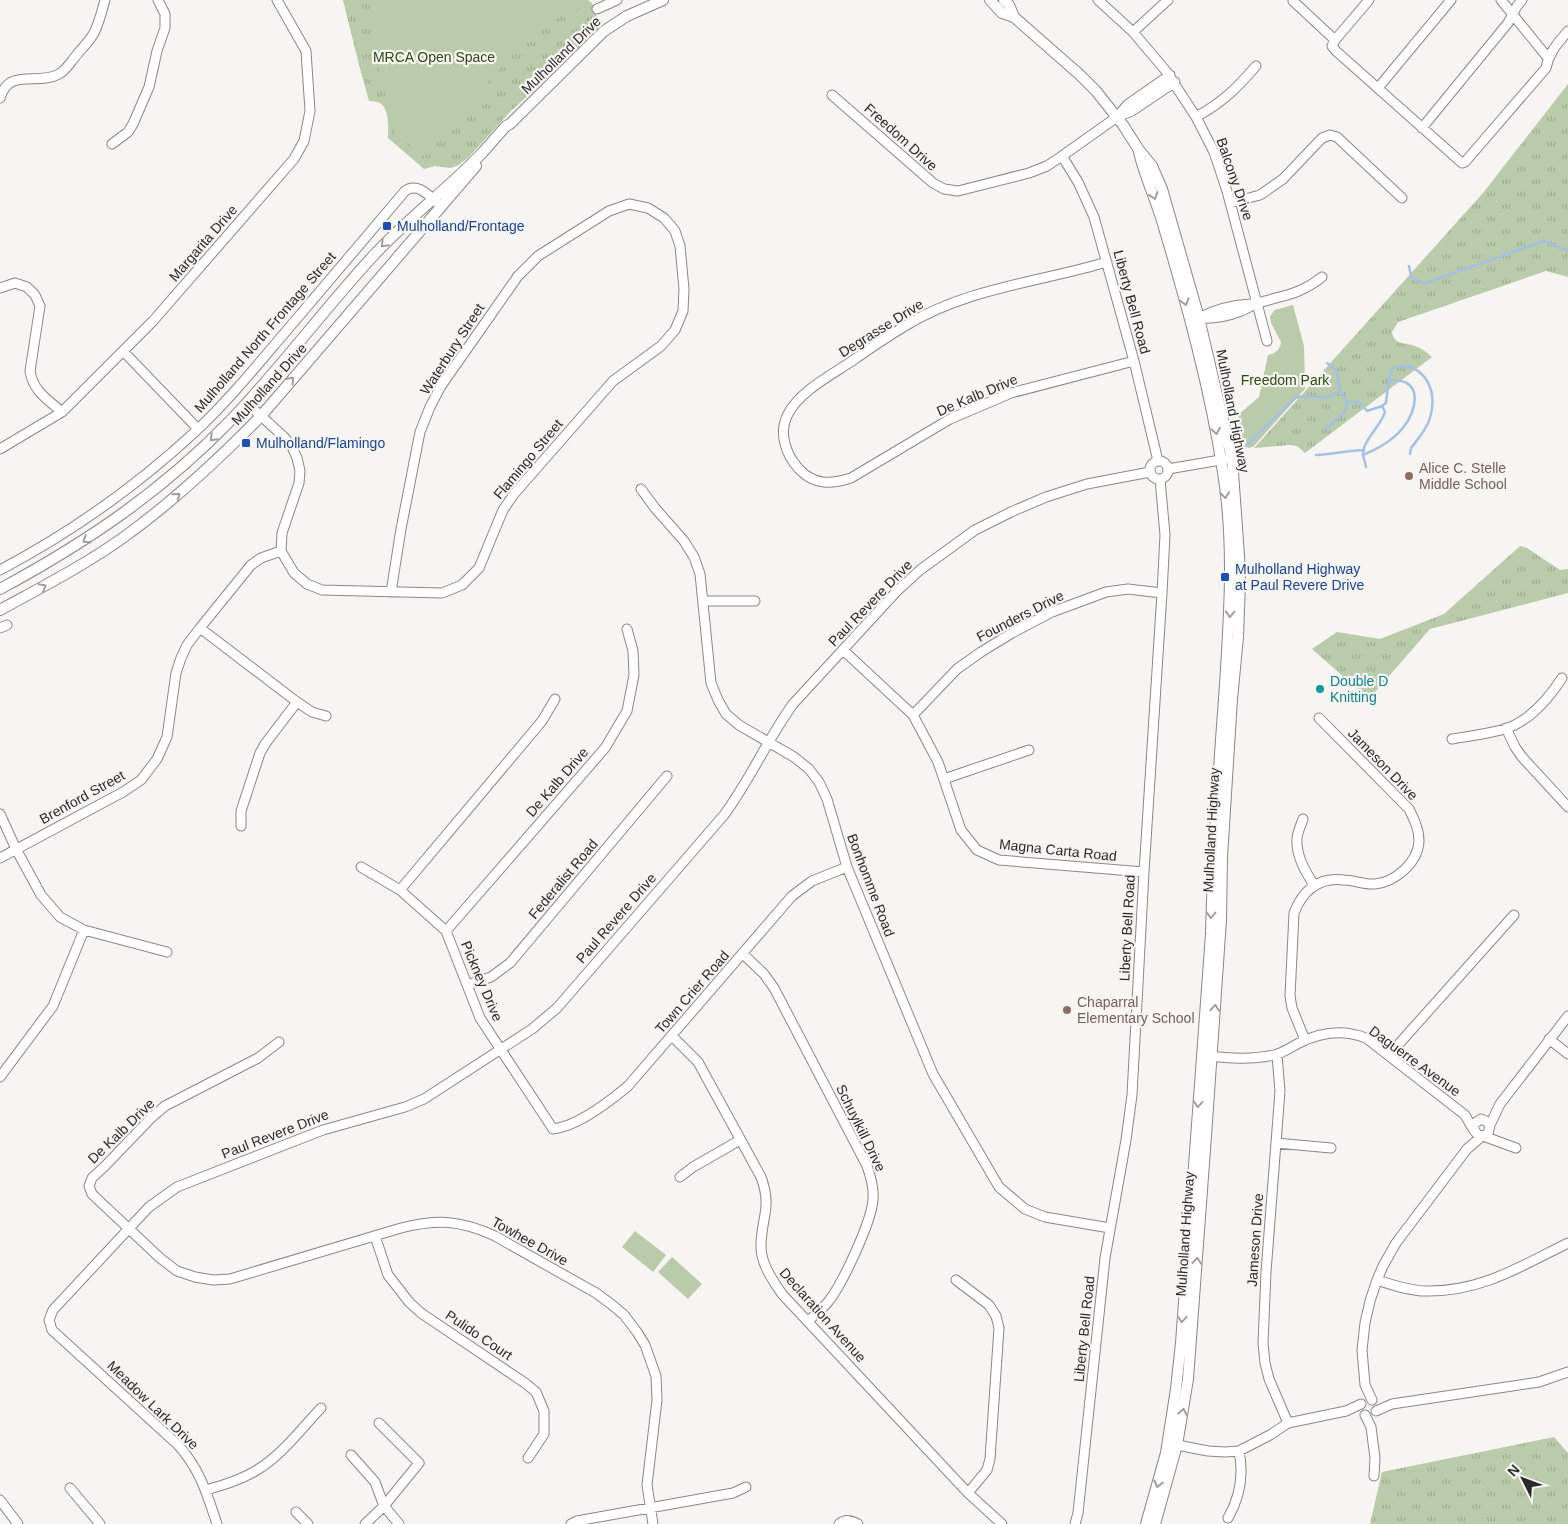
<svg xmlns="http://www.w3.org/2000/svg" width="1568" height="1524" font-family="Helvetica,sans-serif">
<defs>
<pattern id="grass-tufts" width="24" height="20" patternUnits="userSpaceOnUse" patternTransform="scale(1.25)"><rect width="24" height="20" fill="#b9cbaa"/><path d="M3 7l-1-3M5 7V3M7 7l1-3M15 17l-1-3M17 17v-4M19 17l1-3" fill="none" stroke="#9fae92"/></pattern>
</defs>
<rect width="100%" height="100%" fill="#f7f5f2"/>
<path fill="url(#grass-tufts)" d="M 343,0 L 588,0 L 592,3 L 600,28 L 510,112 L 468,158 L 457,166 L 450,168 L 435,166 L 424,169 L 388,138 C 388,127 390,107 378,102 C 377,102 370,101 369,101 L 359,65 Z
M 1568,84 L 1568,277 L 1546,271 L 1398,322 L 1392,332 C 1395,346 1404,342 1415,346 C 1421,348 1427,352 1432,357 L 1305,453 L 1297,446 L 1290,445 L 1254,448 L 1483,193 Z
M 1520,546 L 1527,548 L 1560,570 L 1568,569 L 1568,593 L 1430,629 L 1369,699 L 1312,649 L 1337,632 L 1380,639 L 1444,614 Z
M 1554,1437 L 1568,1453 L 1568,1524 L 1370,1524 L 1382,1472 Z"/>
<path fill="#b9cbaa" d="M 375,0 L 586,0 L 589,3 L 549,22 L 523,42 L 424,157 L 395,133 L 378,64 Z
M 1293,305 L 1304,346 L 1305,389 L 1253,447 L 1248,448 L 1242,438 L 1238,415 L 1259,397 L 1268,355 C 1276,353 1280,350 1281,342 L 1271,323 L 1270,317 L 1273,312 L 1275,310 Z
M 635,1231 L 666,1255 L 653,1272 L 622,1247 Z
M 672,1257 L 702,1284 L 688,1299 L 658,1272 Z"/>
<g fill="none" stroke-linecap="round" stroke-linejoin="round">
<path stroke="#a4c0e4" stroke-width="2.5" d="M 1409,266 L 1411,276 L 1414,280 L 1426,283 L 1544,241 L 1568,251
M 1347,402 L 1359,402 L 1367,411 L 1382,406 L 1386,403 L 1389,377 L 1392,369 C 1395,368 1400,366 1403,366 C 1409,366 1414,368 1418,371 C 1433,382 1435,401 1430,418 C 1427,429 1418,439 1411,448 L 1410,454
M 1325,429 C 1333,424 1337,417 1345,412 L 1347,402 L 1340,390 L 1337,373 L 1333,367 L 1327,363
M 1246,446 L 1295,398 C 1311,392 1327,404 1340,390
M 1316,455 C 1332,455 1347,450 1364,450
M 1363,455 C 1376,450 1393,440 1402,429 C 1418,411 1424,376 1389,381
M 1366,467 C 1365,463 1364,459 1363,455 C 1362,441 1381,426 1385,412 L 1382,406"/>
<g stroke="#898885" stroke-width="11">
<path id="minor" d="M 1098,0 L 1133,32 L 1166,71 L 1196,117 L 1214,152 L 1227,191 L 1267,341
M 1501,0 L 1548,58
M 1293,1 L 1335,40 L 1332,46 L 1336,51 L 1462,163 L 1465,162 L 1546,68 C 1549,52 1558,43 1568,31
M 597,9 L 617,0
M 1133,32 L 1168,0
M 1335,40 L 1369,0
M 1378,88 L 1451,0
M 832,95 L 933,183 L 944,189 L 958,191 L 1029,173 L 1047,166 L 1062,156 L 1117,117 L 1132,111 L 1175,82
M 0,98 C 9,67 38,86 59,74 C 66,70 70,63 75,57 C 81,49 89,42 94,33 C 99,23 102,11 105,0
M 1119,115 L 1127,105 L 1170,75
M 1196,117 C 1223,102 1237,88 1256,66
M 1422,128 L 1508,23 L 1517,6 L 1522,0
M 112,144 L 128,132 L 133,124 L 149,87 L 157,51 L 165,28 L 165,14 L 158,0
M 1062,156 L 1078,182 L 1094,217 L 1134,361 L 1158,461
M 1230,203 L 1260,195 L 1283,179 L 1322,138 L 1330,135 L 1337,137 L 1402,198
M 1107,262 C 1040,282 966,288 905,326 C 887,337 869,349 852,361 C 831,375 799,392 788,414 C 778,433 786,455 799,469 C 815,486 832,484 851,478 L 950,419 L 1011,393 L 1134,361
M 0,288 L 15,283 L 27,287 L 35,295 L 40,306 L 30,371 C 33,391 47,399 62,412
M 1199,318 C 1213,319 1228,316 1241,311 C 1247,309 1252,305 1258,303 C 1284,295 1299,295 1322,277
M 1199,318 C 1215,309 1233,305 1251,304
M 123,351 L 198,429
M 247,403 L 284,437 L 292,447 L 297,458 L 300,471 L 299,483 L 282,533 L 281,551 L 294,573 L 307,584 L 322,590 L 442,593 L 462,585 L 479,568 L 503,510 L 514,494 L 613,381 L 661,346 L 675,330 L 683,311 L 684,289 L 680,246 L 675,231 L 664,218 L 648,208 L 629,204 L 609,211 L 538,256 L 518,276 L 441,386 L 430,407 L 420,432 L 401,529 L 391,592
M 0,449 L 62,412 L 153,321 L 294,159 L 304,141 L 310,111 L 306,51 L 277,0
M1150 470a9 9 0 1 1 18 0a9 9 0 1 1-18 0Z
M 1168,469 L 1226,459
M 641,489 L 655,508 L 684,541 L 694,557 L 700,574 L 711,683 L 718,700 L 726,714 L 739,725 L 794,757 L 809,769 L 819,782 L 827,799 L 847,867 L 933,1074 L 999,1187 L 1025,1209 L 1045,1217 L 1110,1228
M 0,570 C 72,532 137,486 197,430 C 230,399 258,364 288,329 C 327,283 366,237 405,191 C 418,181 431,198 441,206
M 703,601 L 755,601
M 0,628 L 7,625
M 200,628 L 297,702 L 312,712 L 326,716
M 843,650 L 913,715 L 938,762 L 961,830 L 977,850 L 999,860 L 1144,872
M 913,715 L 957,669 L 981,652 L 1012,633 L 1052,612 L 1106,592 L 1128,589 L 1162,593
M 1506,728 L 1515,747 L 1522,757 L 1568,807
M 1452,739 C 1469,736 1488,734 1505,729 C 1529,721 1549,698 1562,678
M 944,779 L 1029,750
M 0,814 L 16,849 L 41,895 L 60,917 L 84,930 L 167,952
M 1303,819 C 1301,825 1297,833 1297,839 C 1296,856 1305,871 1314,885
M 241,826 L 241,811 L 260,753 L 265,744 L 297,702
M 0,858 L 123,792 L 141,780 L 157,759 L 167,737 L 176,673 L 181,658 L 187,645 L 200,628 L 251,565 L 261,558 L 281,551
M 361,867 L 400,890 L 446,931 L 480,1018 L 553,1129 C 578,1126 609,1102 628,1086 L 792,896 L 812,881 L 847,867
M 400,890 L 542,721 L 555,699
M 446,931 L 605,748 L 627,711 L 634,675 L 633,651 L 627,629
M 743,954 L 764,974 L 774,988 L 867,1166 C 871,1177 874,1188 873,1200 C 871,1223 842,1285 828,1302 C 822,1309 815,1315 808,1321
M 467,985 L 491,977 L 510,963 L 667,776
M 672,1036 L 698,1062 L 761,1177 C 772,1207 762,1216 761,1244 C 760,1263 772,1279 782,1294 L 968,1493 L 1002,1524
M 1549,1039 L 1568,1054
M 1305,1040 L 1292,1008 L 1290,996 L 1294,913 C 1303,890 1319,877 1344,880 C 1354,880 1365,885 1375,884 C 1395,882 1418,863 1419,841 C 1419,829 1414,819 1409,809 L 1319,718
M 279,1042 L 258,1058 L 165,1106 L 152,1117 L 105,1166 L 92,1178 L 89,1186 L 92,1194 L 160,1258 L 177,1271 L 195,1277 L 213,1280 L 230,1279 L 401,1228 C 438,1219 460,1220 495,1236 L 596,1293 L 611,1304 L 624,1315 L 637,1332 L 645,1345 L 656,1376 L 657,1400 L 647,1485 L 653,1524
M 1277,1055 L 1280,1091 L 1266,1272 L 1263,1343 L 1265,1363 L 1269,1379 L 1288,1423
M 1389,1055 L 1514,915
M 1204,1056 C 1228,1058 1251,1060 1274,1055 C 1283,1053 1291,1047 1299,1043 C 1321,1032 1343,1029 1366,1038 L 1465,1115 L 1473,1129
M 0,1077 L 53,1006 L 84,930
M 1490,1125 L 1486,1121 L 1481,1119 L 1474,1124 L 1473,1129 L 1478,1135 L 1483,1136 L 1488,1134 L 1490,1125 L 1500,1104 L 1568,1016
M 1483,1136 L 1516,1148
M 1276,1143 L 1331,1148
M 680,1177 L 693,1167 L 740,1140
M 375,1236 L 388,1275 L 409,1302 L 421,1313 L 525,1383 L 536,1392 L 544,1411 L 544,1434 L 528,1458
M 956,1280 L 989,1305 L 996,1316 L 999,1328 L 990,1459 L 987,1470 L 968,1493
M 1377,1280 C 1393,1285 1410,1291 1426,1291 C 1481,1292 1521,1266 1568,1243
M 1372,1400 L 1365,1385 L 1362,1350 L 1365,1323 L 1370,1301 L 1377,1280 L 1383,1266 L 1396,1243 L 1467,1149 L 1482,1136
M 1376,1411 L 1392,1404 L 1539,1382 L 1568,1372
M 1365,1415 L 1371,1427 L 1375,1458 L 1374,1476
M 379,1423 L 419,1463 L 384,1506
M 1172,1444 L 1208,1451 L 1225,1452 L 1239,1451 L 1270,1435 L 1288,1423 L 1346,1411 L 1361,1404
M 351,1455 L 375,1482 L 384,1506
M 70,1488 L 100,1524
M 206,1490 C 223,1485 241,1480 257,1470 C 282,1455 301,1429 321,1408
M 0,1500 L 18,1524
M 296,1512 L 308,1524
M 1228,1518 C 1240,1497 1244,1475 1239,1451
M 217,1524 C 207,1494 200,1469 178,1445 L 52,1330 L 49,1320 L 53,1310 L 149,1207 L 177,1187 L 323,1130 L 405,1107 L 424,1099 L 532,1029 L 557,1008 L 724,815 C 750,780 767,740 793,704 L 897,591 L 920,570 L 975,530 L 1011,512 L 1046,497 L 1087,484 L 1150,472
M 365,1524 L 384,1506 L 399,1524
M 571,1524 L 577,1521 L 733,1493 L 746,1487
M 839,1524 C 845,1519 852,1520 858,1524
M 1075,1524 L 1078,1513 L 1105,1258 L 1126,1140 L 1132,1095 L 1144,872 L 1162,593 L 1165,535 L 1160,479"/>
</g>
<g stroke="#898885" stroke-width="12">
<path id="major" d="M 990,0 L 1002,13 L 1014,17 L 1080,75 L 1096,91 L 1123,125 L 1139,150 L 1152,166 L 1162,189 L 1199,318 L 1232,459 L 1239,555 L 1240,581 L 1238,637 L 1232,699 L 1222,857 L 1221,920 L 1206,1136 L 1188,1379 L 1177,1445 L 1155,1524
M 1004,0 L 1009,5 L 1014,17
M 1139,152 C 1145,177 1156,200 1163,224 C 1187,305 1210,388 1223,472 C 1235,547 1229,623 1224,699 C 1218,777 1213,855 1211,934 L 1181,1343 L 1176,1389 L 1166,1453 L 1146,1524
M 0,589 C 87,542 161,492 230,421 C 281,368 324,309 374,255 C 408,218 449,188 483,152 C 491,143 498,135 506,126 L 510,124 L 604,31 L 627,16 L 663,0
M 0,610 C 42,587 85,565 124,537 C 174,501 218,460 261,416 L 476,166"/>
</g>
<use href="#minor" stroke="#fff" stroke-width="9"/>
<use href="#major" stroke="#fff" stroke-width="10"/>
</g>
<defs><path id="oneway-chevron" d="M-2-3.5L2.5 0L-2 3.5" fill="none" stroke-width="1.6" stroke-linecap="round" stroke-linejoin="round" transform="scale(1.25)"/></defs>
<g stroke="#9f9f9e">
<use href="#oneway-chevron" transform="translate(1154 196) rotate(70)"/>
<use href="#oneway-chevron" transform="translate(384 244) rotate(135)"/>
<use href="#oneway-chevron" transform="translate(1185 302) rotate(75)"/>
<use href="#oneway-chevron" transform="translate(291 380) rotate(-49)"/>
<use href="#oneway-chevron" transform="translate(1216 431) rotate(80)"/>
<use href="#oneway-chevron" transform="translate(213 438) rotate(135)"/>
<use href="#oneway-chevron" transform="translate(1225 495) rotate(84)"/>
<use href="#oneway-chevron" transform="translate(177 496) rotate(-40)"/>
<use href="#oneway-chevron" transform="translate(86 540) rotate(147)"/>
<use href="#oneway-chevron" transform="translate(43 587) rotate(-28)"/>
<use href="#oneway-chevron" transform="translate(1230 614) rotate(92)"/>
<use href="#oneway-chevron" transform="translate(1211 915) rotate(92)"/>
<use href="#oneway-chevron" transform="translate(1215 1008) rotate(-86)"/>
<use href="#oneway-chevron" transform="translate(1198 1104) rotate(94)"/>
<use href="#oneway-chevron" transform="translate(1197 1261) rotate(-86)"/>
<use href="#oneway-chevron" transform="translate(1182 1319) rotate(94)"/>
<use href="#oneway-chevron" transform="translate(1183 1412) rotate(-80)"/>
<use href="#oneway-chevron" transform="translate(1158 1484) rotate(104)"/>
</g>
<g fill="#1a4fb4" stroke="#f7f5f2" stroke-width="2">
<rect x="382" y="221" width="10" height="10" rx="2.5"/>
<rect x="241" y="438" width="10" height="10" rx="2.5"/>
<rect x="1220" y="572" width="10" height="10" rx="2.5"/>
</g>
<g fill="#8d6e63" stroke="#f7f5f2" stroke-width="2">
<circle cx="1409" cy="476" r="5"/>
<circle cx="1067" cy="1010" r="5"/>
</g>
<circle fill="#0f9aa8" stroke="#f7f5f2" stroke-width="2" cx="1320" cy="689" r="5"/>
<g text-anchor="middle" dominant-baseline="central" stroke-width="4.5" stroke-linejoin="round" paint-order="stroke">
<g font-size="14" fill="#292928" stroke="#f7f5f2">
<text transform="translate(561 55) rotate(-44)">Mulholland Drive</text>
<text transform="translate(901 137) rotate(42)">Freedom Drive</text>
<text transform="translate(1235 179) rotate(71)">Balcony Drive</text>
<text transform="translate(203 243) rotate(-49)">Margarita Drive</text>
<text transform="translate(1132 302) rotate(75)">Liberty Bell Road</text>
<text transform="translate(881 328) rotate(-32)">Degrasse Drive</text>
<text transform="translate(265 332) rotate(-49)">Mulholland North Frontage Street</text>
<text transform="translate(452 349) rotate(-57)">Waterbury Street</text>
<text transform="translate(269 384) rotate(-48)">Mulholland Drive</text>
<text transform="translate(977 395) rotate(-23)">De Kalb Drive</text>
<text transform="translate(1233 411) rotate(79)">Mulholland Highway</text>
<text transform="translate(528 459) rotate(-50)">Flamingo Street</text>
<text transform="translate(870 603) rotate(-46)">Paul Revere Drive</text>
<text transform="translate(1020 616) rotate(-27)">Founders Drive</text>
<text transform="translate(1383 764) rotate(46)">Jameson Drive</text>
<text transform="translate(557 782) rotate(-49)">De Kalb Drive</text>
<text transform="translate(82 797) rotate(-29)">Brenford Street</text>
<text transform="translate(1211 830) rotate(-87)">Mulholland Highway</text>
<text transform="translate(1058 850) rotate(6)">Magna Carta Road</text>
<text transform="translate(563 879) rotate(-50)">Federalist Road</text>
<text transform="translate(871 885) rotate(69)">Bonhomme Road</text>
<text transform="translate(616 918) rotate(-49)">Paul Revere Drive</text>
<text transform="translate(1127 928) rotate(-87)">Liberty Bell Road</text>
<text transform="translate(482 981) rotate(67)">Pickney Drive</text>
<text transform="translate(692 992) rotate(-49)">Town Crier Road</text>
<text transform="translate(1415 1061) rotate(36)">Daguerre Avenue</text>
<text transform="translate(861 1128) rotate(64)">Schuylkill Drive</text>
<text transform="translate(121 1131) rotate(-44)">De Kalb Drive</text>
<text transform="translate(275 1134) rotate(-21)">Paul Revere Drive</text>
<text transform="translate(1185 1234) rotate(-86)">Mulholland Highway</text>
<text transform="translate(1255 1240) rotate(-86)">Jameson Drive</text>
<text transform="translate(530 1241) rotate(29)">Towhee Drive</text>
<text transform="translate(823 1315) rotate(48)">Declaration Avenue</text>
<text transform="translate(1084 1329) rotate(-84)">Liberty Bell Road</text>
<text transform="translate(479 1335) rotate(34)">Pulido Court</text>
<text transform="translate(153 1405) rotate(44)">Meadow Lark Drive</text>
</g>
<g font-size="14" fill="#2d480c" stroke="#f7f5f2">
<text x="434" y="57">MRCA Open Space</text>
<text x="1285" y="380">Freedom Park</text>
</g>
<g font-size="14" fill="#164399" stroke="#f7f5f2" text-anchor="start">
<text x="397" y="226">Mulholland/Frontage</text>
<text x="256" y="443">Mulholland/Flamingo</text>
<text x="1235" y="569">Mulholland Highway<tspan x="1235" dy="16">at Paul Revere Drive</tspan></text>
</g>
<g font-size="14" fill="#785e54" stroke="#f7f5f2" text-anchor="start">
<text x="1419" y="468">Alice C. Stelle<tspan x="1419" dy="16">Middle School</tspan></text>
<text x="1077" y="1002">Chaparral<tspan x="1077" dy="16">Elementary School</tspan></text>
</g>
<g font-size="14" fill="#0d838f" stroke="#f7f5f2" text-anchor="start">
<text x="1330" y="681">Double D<tspan x="1330" dy="16">Knitting</tspan></text>
</g>
</g>
<g transform="translate(1523 1479) rotate(312)" stroke="#f7f5f2" stroke-width="4" paint-order="stroke">
<path d="M0-4L9 19L0 12L-9 19Z" fill="#292928"/>
<text y="-8" font-size="14" font-weight="bold" text-anchor="middle" fill="#292928">N</text>
</g>
</svg>
